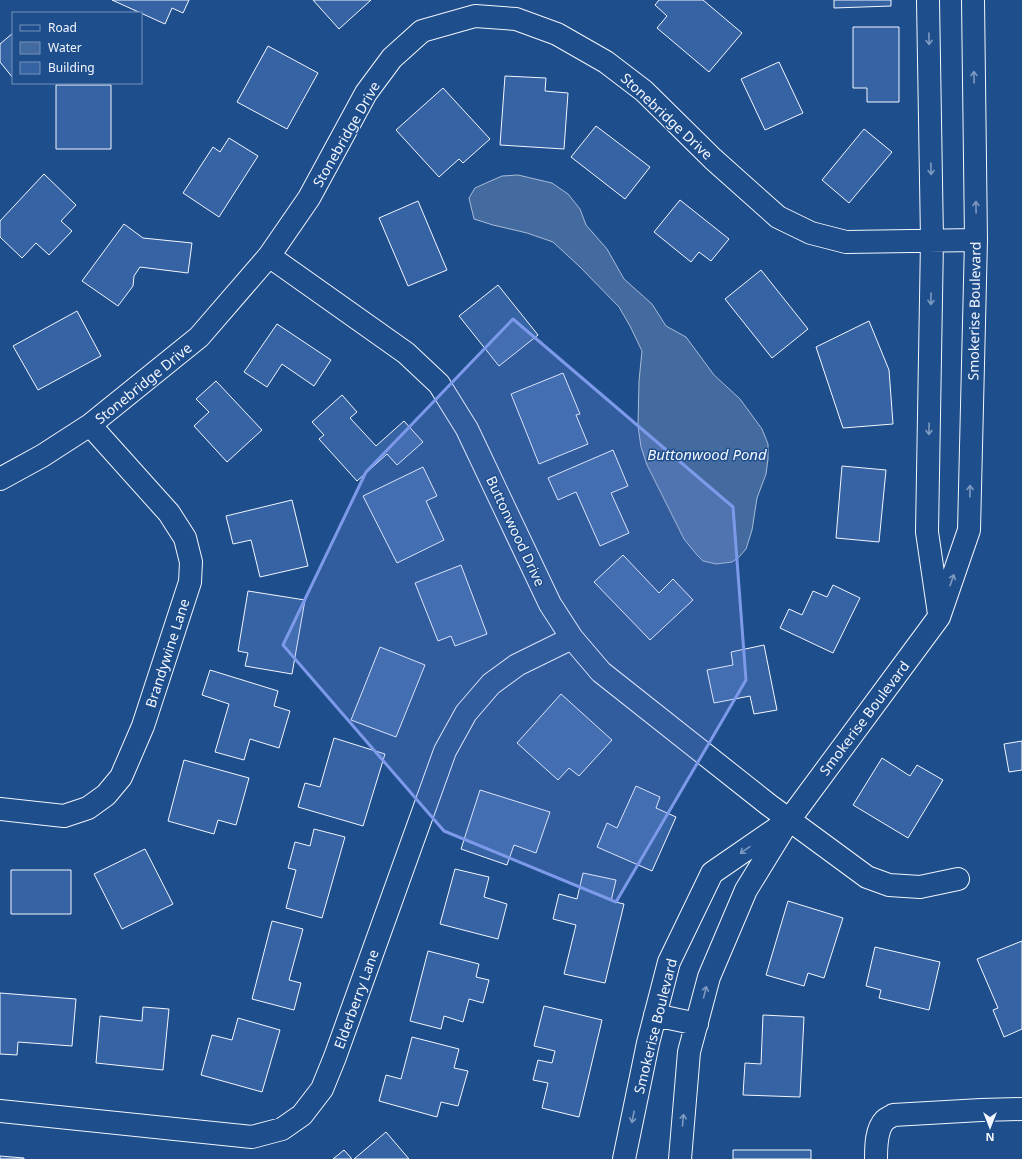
<svg xmlns="http://www.w3.org/2000/svg" width="1022" height="1159" font-family="'Noto Sans',sans-serif">
<rect width="100%" height="100%" fill="#1f4e8c"/>
<path fill="#446ba0" stroke="#a8bbd7" d="M 518,175 L 552,183 L 568,194 L 580,209 L 586,225 L 607,249 L 624,279 L 652,304 L 666,326 L 686,337 L 714,375 L 740,399 L 762,429 L 768,444 L 768,459 L 766,474 L 757,498 L 752,530 L 746,549 L 739,557 L 732,562 L 716,564 L 703,561 L 697,555 L 684,539 L 647,465 L 641,447 L 638,426 L 639,381 L 642,351 L 630,326 L 619,307 L 580,267 L 553,242 L 527,233 L 493,225 L 474,219 L 469,198 L 475,188 L 486,183 L 502,176 Z"/>
<path fill="#3563a3" stroke="#f2f6ff" d="M 112,0 L 189,0 L 183,13 L 172,8 L 165,24 Z
M 313,0 L 371,0 L 339,29 Z
M 659,0 L 703,0 L 742,33 L 709,72 L 657,28 L 667,16 L 655,5 Z
M 834,0 L 891,0 L 891,6 L 834,8 Z
M 853,27 L 899,27 L 899,102 L 867,102 L 867,88 L 853,88 Z
M 13,33 L 13,78 L 0,62 L 0,44 Z
M 268,46 L 318,73 L 287,129 L 237,102 Z
M 779,62 L 803,113 L 765,130 L 741,79 Z
M 505,76 L 546,78 L 545,91 L 568,93 L 564,149 L 500,145 Z
M 56,85 L 111,85 L 111,149 L 56,149 Z
M 443,88 L 490,139 L 463,163 L 459,159 L 439,177 L 396,130 Z
M 596,126 L 650,167 L 625,199 L 571,157 Z
M 864,129 L 892,152 L 849,203 L 822,180 Z
M 229,138 L 258,156 L 219,217 L 183,193 L 213,147 L 220,152 Z
M 44,174 L 76,205 L 61,221 L 72,231 L 49,255 L 36,243 L 22,258 L 0,237 L 0,221 Z
M 680,200 L 729,239 L 711,261 L 699,252 L 691,262 L 654,232 Z
M 418,201 L 447,270 L 408,286 L 379,218 Z
M 124,224 L 143,238 L 192,243 L 188,273 L 140,267 L 134,276 L 133,286 L 118,306 L 82,281 Z
M 761,270 L 808,329 L 772,358 L 725,299 Z
M 498,285 L 538,335 L 499,366 L 459,316 Z
M 77,311 L 101,356 L 38,390 L 13,346 Z
M 869,321 L 889,370 L 893,424 L 843,428 L 816,347 Z
M 277,324 L 331,360 L 314,386 L 282,364 L 267,387 L 244,372 Z
M 563,373 L 580,414 L 576,415 L 588,444 L 539,464 L 511,394 Z
M 216,381 L 262,430 L 227,462 L 194,426 L 209,412 L 196,399 Z
M 342,395 L 357,412 L 350,418 L 376,446 L 404,421 L 423,442 L 397,465 L 387,454 L 357,481 L 319,439 L 324,435 L 312,422 Z
M 613,450 L 628,486 L 611,493 L 629,533 L 600,546 L 576,492 L 558,500 L 548,478 Z
M 842,466 L 886,470 L 879,542 L 836,538 Z
M 423,467 L 437,496 L 426,501 L 444,540 L 397,563 L 363,496 Z
M 292,500 L 308,566 L 260,577 L 251,540 L 233,544 L 226,516 Z
M 623,555 L 659,593 L 673,579 L 693,600 L 650,640 L 594,582 Z
M 461,565 L 487,634 L 455,646 L 451,636 L 438,641 L 415,583 Z
M 833,585 L 860,598 L 833,653 L 780,628 L 789,609 L 802,615 L 813,591 L 827,597 Z
M 248,591 L 305,600 L 292,674 L 245,666 L 248,653 L 238,651 Z
M 764,645 L 777,710 L 754,714 L 750,696 L 714,703 L 707,670 L 733,665 L 731,652 Z
M 380,647 L 425,665 L 396,737 L 351,720 Z
M 210,670 L 278,691 L 274,706 L 290,711 L 279,748 L 250,739 L 244,760 L 215,752 L 229,704 L 202,695 Z
M 561,694 L 612,740 L 579,776 L 569,768 L 558,780 L 517,743 Z
M 334,738 L 385,754 L 363,826 L 298,807 L 305,783 L 320,787 Z
M 1022,741 L 1022,770 L 1009,772 L 1004,744 Z
M 882,758 L 910,776 L 917,765 L 943,780 L 908,838 L 853,805 Z
M 184,760 L 249,778 L 236,825 L 218,820 L 214,834 L 168,821 Z
M 636,786 L 660,797 L 656,808 L 676,817 L 652,871 L 597,847 L 607,823 L 617,828 Z
M 480,790 L 550,812 L 536,853 L 514,845 L 507,865 L 461,849 Z
M 314,829 L 345,837 L 322,918 L 286,908 L 296,870 L 288,868 L 295,842 L 310,846 Z
M 145,849 L 173,904 L 122,929 L 94,874 Z
M 455,869 L 489,877 L 484,897 L 507,904 L 498,939 L 440,924 Z
M 11,870 L 71,870 L 71,914 L 11,914 Z
M 583,873 L 616,880 L 611,901 L 624,904 L 605,983 L 564,974 L 576,925 L 553,919 L 559,894 L 577,899 Z
M 788,901 L 843,918 L 824,978 L 808,973 L 804,986 L 766,975 Z
M 272,921 L 303,929 L 289,980 L 301,983 L 294,1010 L 252,999 Z
M 1022,941 L 1022,1029 L 1004,1037 L 993,1010 L 998,1008 L 977,959 Z
M 875,947 L 940,962 L 929,1010 L 879,998 L 881,990 L 866,986 Z
M 428,951 L 479,964 L 476,977 L 489,980 L 483,1003 L 469,999 L 463,1022 L 444,1016 L 441,1029 L 410,1021 Z
M 0,993 L 76,999 L 72,1046 L 18,1042 L 17,1055 L 0,1054 Z
M 544,1006 L 602,1020 L 579,1117 L 542,1108 L 548,1083 L 533,1080 L 538,1060 L 552,1063 L 555,1051 L 534,1046 Z
M 143,1007 L 169,1009 L 163,1070 L 96,1063 L 100,1016 L 142,1021 Z
M 763,1015 L 804,1017 L 800,1097 L 743,1095 L 745,1063 L 761,1064 Z
M 238,1018 L 280,1030 L 262,1092 L 201,1075 L 212,1035 L 232,1040 Z
M 412,1037 L 459,1049 L 454,1068 L 468,1071 L 458,1106 L 441,1102 L 437,1117 L 379,1101 L 386,1075 L 401,1079 Z
M 386,1132 L 409,1159 L 354,1159 Z
M 344,1150 L 352,1159 L 333,1159 Z
M 733,1150 L 811,1150 L 811,1159 L 733,1159 Z
M 0,1156 L 24,1158 L 24,1159 L 0,1159 Z"/>
<g fill="none" stroke-linecap="round" stroke-linejoin="round">
<g stroke="#f2f6ff" stroke-width="24">
<path id="minor" d="M 928,0 L 932,240 L 927,532 L 939,614
M 269,256 L 406,353 L 439,384 L 467,429 L 550,604 L 572,638 L 601,672 L 769,805 L 867,877 L 889,885 L 920,887 L 958,879
M 0,479 L 42,456 L 90,425 L 199,337 L 269,256 L 309,198 L 366,93 L 392,58 L 422,31 L 475,16 L 516,19 L 557,34 L 606,62 L 644,91 L 713,159 L 778,217 L 811,233 L 846,242 L 976,240
M 0,809 L 64,816 L 88,808 L 106,795 L 121,777 L 143,726 L 190,582 L 191,562 L 185,538 L 169,513 L 90,425
M 655,1015 L 697,1024
M 0,1111 L 252,1137 L 282,1129 L 302,1115 L 322,1089 L 335,1057 L 445,751 L 466,713 L 491,684 L 517,665 L 572,638
M 624,1159 L 648,1043 L 669,962 L 712,873 L 783,824
M 680,1159 L 689,1052 L 709,977 L 746,890 L 789,820 L 939,617 L 969,530 L 976,240 L 973,0
M 876,1159 C 876,1147 876,1129 885,1120 C 887,1118 891,1117 893,1115 L 981,1110 L 1022,1109"/>
</g>
<use href="#minor" stroke="#1f4e8c" stroke-width="22"/>
</g>
<defs><path id="oneway-shaft" d="M-6 0H5M1.5-3L5.5 0L1.5 3" fill="none" stroke-width="1.6" stroke-linecap="round" stroke-linejoin="round"/></defs>
<g stroke="#7e9ac0">
<use href="#oneway-shaft" transform="translate(929 39) rotate(89)"/>
<use href="#oneway-shaft" transform="translate(974 77) rotate(-91)"/>
<use href="#oneway-shaft" transform="translate(931 169) rotate(89)"/>
<use href="#oneway-shaft" transform="translate(976 207) rotate(-91)"/>
<use href="#oneway-shaft" transform="translate(931 299) rotate(91)"/>
<use href="#oneway-shaft" transform="translate(929 429) rotate(91)"/>
<use href="#oneway-shaft" transform="translate(970 491) rotate(-89)"/>
<use href="#oneway-shaft" transform="translate(952 580) rotate(-71)"/>
<use href="#oneway-shaft" transform="translate(745 850) rotate(145)"/>
<use href="#oneway-shaft" transform="translate(705 992) rotate(-76)"/>
<use href="#oneway-shaft" transform="translate(633 1117) rotate(101)"/>
<use href="#oneway-shaft" transform="translate(683 1120) rotate(-85)"/>
</g>
<path fill="#7d9aea" fill-opacity="0.2" stroke="#7d9aea" stroke-width="3" stroke-linejoin="round" d="M 513,319 L 733,507 L 746,680 L 616,902 L 444,831 L 283,645 L 366,472 Z"/>
<g text-anchor="middle" dominant-baseline="central" stroke-width="3" stroke-linejoin="round" paint-order="stroke">
<g font-size="14" fill="#f2f6ff" stroke="#1f4e8c">
<text transform="translate(667 116) rotate(43)">Stonebridge Drive</text>
<text transform="translate(346 134) rotate(-60)">Stonebridge Drive</text>
<text transform="translate(974 311) rotate(-89)">Smokerise Boulevard</text>
<text transform="translate(143 383) rotate(-39)">Stonebridge Drive</text>
<text transform="translate(516 531) rotate(65)">Buttonwood Drive</text>
<text transform="translate(167 653) rotate(-72)">Brandywine Lane</text>
<text transform="translate(864 718) rotate(-53)">Smokerise Boulevard</text>
<text transform="translate(356 999) rotate(-70)">Elderberry Lane</text>
<text transform="translate(655 1026) rotate(-76)">Smokerise Boulevard</text>
</g>
<g font-size="15" font-style="italic" fill="#f2f6ff" stroke="#1f4e8c">
<text x="707" y="454">Buttonwood Pond</text>
</g>
</g>
<rect x="12" y="12" width="130" height="72" fill="#1f4e8c" stroke="#7391ba"/>
<rect x="20" y="25" width="20" height="6" fill="#1f4e8c" stroke="#7391ba"/>
<text x="48" y="32" font-size="12" fill="#f2f6ff">Road</text>
<rect x="20" y="42" width="20" height="12" fill="#446ba0" stroke="#7391ba"/>
<text x="48" y="52" font-size="12" fill="#f2f6ff">Water</text>
<rect x="20" y="62" width="20" height="12" fill="#3563a3" stroke="#7391ba"/>
<text x="48" y="72" font-size="12" fill="#f2f6ff">Building</text>
<g transform="translate(990 1127) rotate(180)" stroke="#1f4e8c" stroke-width="3" paint-order="stroke">
<path d="M0-3L7 15L0 10L-7 15Z" fill="#f2f6ff"/>
<text y="-6" font-size="11" font-weight="bold" text-anchor="middle" fill="#f2f6ff">N</text>
</g>
</svg>
